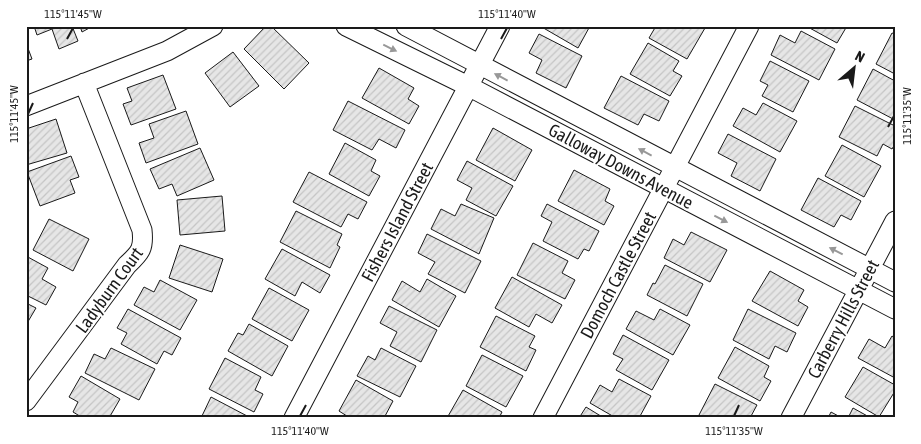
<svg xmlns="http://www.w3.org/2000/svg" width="921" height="444" font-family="'Asap Condensed',sans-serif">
<defs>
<pattern id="building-hatch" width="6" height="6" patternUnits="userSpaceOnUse" patternTransform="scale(1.25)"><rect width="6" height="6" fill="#e6e6e6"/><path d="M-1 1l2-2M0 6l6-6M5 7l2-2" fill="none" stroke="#c5c5c5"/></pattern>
</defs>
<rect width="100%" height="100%" fill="#fff"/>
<path fill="url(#building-hatch)" stroke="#1a1a1a" d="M 34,26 L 72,26 L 78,41 L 59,49 L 52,29 L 37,35 Z
M 80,26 L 93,26 L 82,32 Z
M 266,26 L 271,26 L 309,63 L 284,89 L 244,49 Z
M 540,26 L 590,26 L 578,48 Z
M 656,26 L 701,26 L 705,28 L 687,59 L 649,38 Z
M 806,26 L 847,26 L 837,43 Z
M 801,31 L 835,49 L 819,80 L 771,55 L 780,35 L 795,43 Z
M 892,33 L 895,34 L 895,74 L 876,64 Z
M 539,34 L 582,56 L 566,88 L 536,73 L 542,60 L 529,53 Z
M 26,43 L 32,59 L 26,61 Z
M 648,43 L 679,61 L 673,71 L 682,76 L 670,96 L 630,74 Z
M 233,52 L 259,86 L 230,107 L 205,73 Z
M 770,61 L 809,81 L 793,112 L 762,96 L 768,85 L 760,81 Z
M 379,68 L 414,88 L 408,99 L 419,106 L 409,124 L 362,98 Z
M 873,69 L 895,81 L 895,120 L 857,100 Z
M 163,75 L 176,109 L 131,125 L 123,104 L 132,101 L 127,88 Z
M 621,76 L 669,101 L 659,121 L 644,114 L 638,125 L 604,108 Z
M 348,101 L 405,130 L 396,148 L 379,139 L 372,150 L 333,130 Z
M 763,103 L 797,121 L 780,152 L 733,126 L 743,108 L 756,115 Z
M 855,106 L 895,126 L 895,144 L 892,149 L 883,144 L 877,156 L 839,137 Z
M 186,111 L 198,144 L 146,163 L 139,143 L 154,138 L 149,124 Z
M 56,119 L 67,153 L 26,165 L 26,129 Z
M 493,128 L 532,150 L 515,181 L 476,160 Z
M 728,134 L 776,159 L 760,191 L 731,176 L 737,163 L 718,153 Z
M 345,143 L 376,160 L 371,171 L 380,176 L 369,196 L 329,174 Z
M 842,145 L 881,166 L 864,197 L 825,176 Z
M 200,148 L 214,180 L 177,196 L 172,184 L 159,189 L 150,169 Z
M 71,156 L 79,177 L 70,180 L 75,193 L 40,206 L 27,172 Z
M 467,161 L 513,186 L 496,216 L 466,200 L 472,188 L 457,180 Z
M 574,170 L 610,189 L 605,201 L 614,206 L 604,225 L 558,201 Z
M 309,172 L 367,202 L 358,219 L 348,214 L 341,227 L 293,202 Z
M 818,178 L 861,201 L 851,220 L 841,215 L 834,227 L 801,210 Z
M 222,196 L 225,231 L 180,235 L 177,200 Z
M 461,204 L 494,218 L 479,254 L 431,229 L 441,209 L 455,216 Z
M 547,204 L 599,231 L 589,251 L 584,249 L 578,259 L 543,241 L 552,222 L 541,216 Z
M 296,211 L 342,234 L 337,245 L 340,247 L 330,268 L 280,242 Z
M 49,219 L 89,239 L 73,271 L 33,250 Z
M 691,232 L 727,250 L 710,282 L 664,258 L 673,239 L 684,245 Z
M 427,234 L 481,261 L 465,293 L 428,274 L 435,262 L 418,253 Z
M 533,243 L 568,261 L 562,273 L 575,280 L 565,299 L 517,275 Z
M 180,245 L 223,259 L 212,292 L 169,278 Z
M 282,249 L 330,275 L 320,293 L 302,282 L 295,296 L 265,279 Z
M 26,256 L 48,268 L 42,279 L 56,287 L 46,305 L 26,295 Z
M 665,265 L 703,284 L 687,316 L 647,295 L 653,283 L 655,284 Z
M 770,271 L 804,290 L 798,301 L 808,307 L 798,326 L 752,301 Z
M 512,277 L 562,305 L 552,323 L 536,314 L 529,327 L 495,308 Z
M 427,279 L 456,296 L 439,327 L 392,300 L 402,281 L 420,292 Z
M 160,280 L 197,300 L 180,330 L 134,305 L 144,287 L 154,292 Z
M 269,288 L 309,310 L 292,341 L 252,319 Z
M 26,303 L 36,308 L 26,325 Z
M 389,306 L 437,330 L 421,362 L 390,346 L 397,332 L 380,323 Z
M 128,309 L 181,338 L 172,355 L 164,351 L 157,364 L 121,344 L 127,333 L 117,328 Z
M 660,309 L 690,325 L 673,355 L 626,329 L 636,311 L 654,320 Z
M 748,309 L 796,333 L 787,352 L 775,346 L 769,359 L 733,340 Z
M 496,316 L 535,336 L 529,347 L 536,350 L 526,371 L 480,347 Z
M 249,324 L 288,346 L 272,376 L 228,351 L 238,333 L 243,335 Z
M 623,335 L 669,360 L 652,390 L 616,370 L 623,359 L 613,354 Z
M 892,336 L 895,338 L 895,378 L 858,358 L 869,339 L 885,348 Z
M 735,347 L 769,366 L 764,377 L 771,381 L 760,401 L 718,378 Z
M 111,348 L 155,369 L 139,400 L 85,373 L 94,354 L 105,359 Z
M 381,348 L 416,366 L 400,397 L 357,376 L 368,356 L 375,360 Z
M 482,355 L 523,376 L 506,407 L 466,386 Z
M 225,358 L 261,377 L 255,390 L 263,394 L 254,412 L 209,389 Z
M 863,367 L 895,385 L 895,391 L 879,417 L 845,397 Z
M 81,376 L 120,399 L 109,418 L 83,418 L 73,412 L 78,402 L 69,397 Z
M 619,379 L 651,396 L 639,418 L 616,418 L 590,403 L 600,385 L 612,392 Z
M 356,380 L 393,401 L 384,418 L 350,418 L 339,411 Z
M 715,384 L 757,405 L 750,418 L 704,418 L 699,415 Z
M 463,390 L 502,412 L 499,418 L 447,418 Z
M 211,397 L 249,417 L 248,418 L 201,418 Z
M 586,407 L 604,418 L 579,418 Z
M 853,408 L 871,418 L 848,418 Z
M 831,412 L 842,418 L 828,418 Z"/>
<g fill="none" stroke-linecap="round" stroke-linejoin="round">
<g stroke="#1a1a1a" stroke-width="21">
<path id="street" d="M 346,26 L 468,86 L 895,309
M 406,26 L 895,282
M 26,106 L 167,51 L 213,26
M 26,401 L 127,265 C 141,252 144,248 142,230 L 84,83
M 294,418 L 500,26
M 543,418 L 749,26
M 791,418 L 895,221"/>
</g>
<use href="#street" stroke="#fff" stroke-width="19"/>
</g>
<defs><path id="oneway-solid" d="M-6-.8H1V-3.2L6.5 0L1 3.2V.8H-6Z" transform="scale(1.25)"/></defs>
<g fill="#989898">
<use href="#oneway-solid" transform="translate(390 48) rotate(26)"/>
<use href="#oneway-solid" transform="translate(501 77) rotate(-152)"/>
<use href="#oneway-solid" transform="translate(645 152) rotate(-152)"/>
<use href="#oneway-solid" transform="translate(721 219) rotate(27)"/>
<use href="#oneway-solid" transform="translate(836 251) rotate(-153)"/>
</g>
<path fill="none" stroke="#1a1a1a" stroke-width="2" d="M 67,39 L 73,28M 501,39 L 507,28M 28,114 L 33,103M 888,127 L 894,116M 300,416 L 306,405M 734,416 L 739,405"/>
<g text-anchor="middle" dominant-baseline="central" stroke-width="4" stroke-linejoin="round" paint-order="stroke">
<g font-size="18" fill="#1a1a1a" stroke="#fff">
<text transform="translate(621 166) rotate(28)">Galloway Downs Avenue</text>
<text transform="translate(397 222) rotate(-62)">Fishers Island Street</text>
<text transform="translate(618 275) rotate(-62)">Domoch Castle Street</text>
<text transform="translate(109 290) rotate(-54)">Ladyburn Court</text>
<text transform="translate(843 319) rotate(-62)">Carberry Hills Street</text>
</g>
</g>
<rect width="921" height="444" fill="none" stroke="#ffffff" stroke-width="55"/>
<g transform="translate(854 68) rotate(28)" stroke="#ffffff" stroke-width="4" paint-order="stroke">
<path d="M0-4L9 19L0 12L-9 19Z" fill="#1a1a1a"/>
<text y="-8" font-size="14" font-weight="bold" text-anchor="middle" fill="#1a1a1a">N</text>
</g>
<rect x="28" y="28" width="866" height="388" fill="none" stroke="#1a1a1a" stroke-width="2"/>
<g font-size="12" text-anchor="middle" fill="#1a1a1a">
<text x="73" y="18">115°11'45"W</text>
<text x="507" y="18">115°11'40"W</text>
<text transform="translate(14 114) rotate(-90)" y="4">115°11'45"W</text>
<text transform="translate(907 116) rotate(-90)" y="4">115°11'35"W</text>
<text x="300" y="435">115°11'40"W</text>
<text x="734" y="435">115°11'35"W</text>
</g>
</svg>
